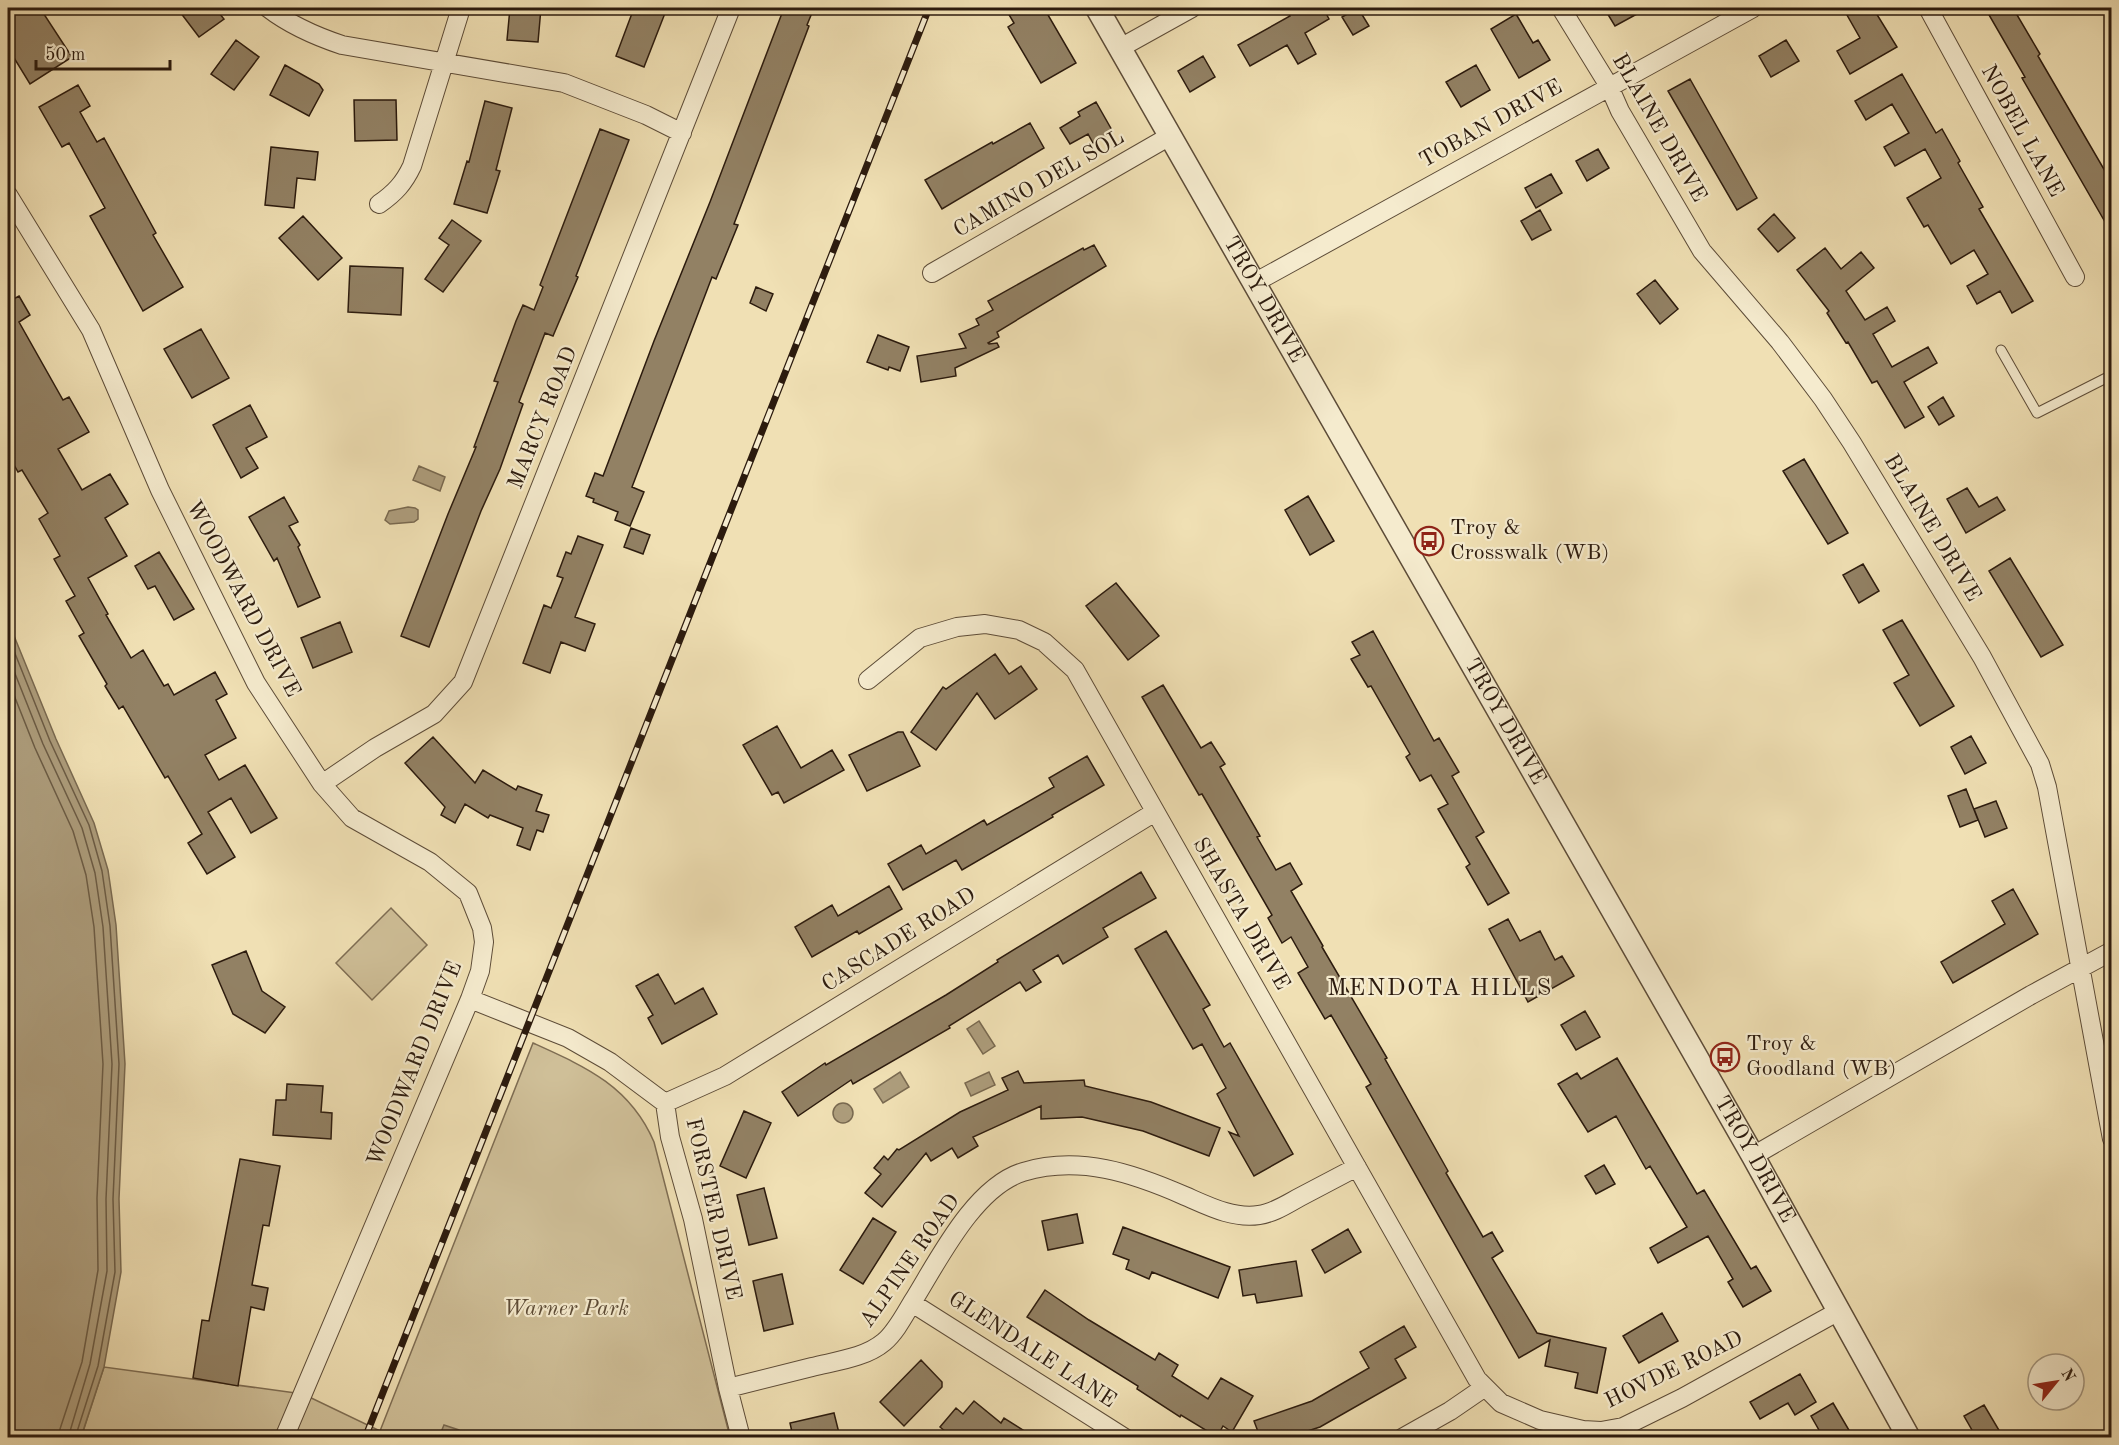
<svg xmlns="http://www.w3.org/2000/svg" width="2119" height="1445" font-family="'Old Standard TT',serif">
<rect width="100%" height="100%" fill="#f0e0b4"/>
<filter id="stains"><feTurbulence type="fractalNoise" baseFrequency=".00333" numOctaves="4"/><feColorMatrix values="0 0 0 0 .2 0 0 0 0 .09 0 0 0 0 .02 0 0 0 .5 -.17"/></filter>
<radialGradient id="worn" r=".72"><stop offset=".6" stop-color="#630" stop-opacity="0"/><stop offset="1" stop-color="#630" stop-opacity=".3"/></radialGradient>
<path fill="#cfbf98" stroke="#7e6d53" stroke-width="1.5" d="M 391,908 L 427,945 L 372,1000 L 336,963 Z
M 533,1043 C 586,1067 630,1086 654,1142 L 730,1437 L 81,1438 L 104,1367 L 303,1394 L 380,1431 Z"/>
<path fill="#ad9d7c" stroke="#796950" stroke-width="1.5" d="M 419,466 L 445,477 L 440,491 L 413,480 Z
M 408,507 L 415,508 L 418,510 L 418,519 L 414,522 L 390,524 L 385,520 L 389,511 Z
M 8,621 L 56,739 L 94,823 L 108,870 L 116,925 L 125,1064 L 119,1199 L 121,1272 L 104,1367 L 81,1437 L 8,1437 Z
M 979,1021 L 995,1046 L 983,1054 L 967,1029 Z
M 900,1072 L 909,1087 L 883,1103 L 874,1089 Z
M 989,1072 L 995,1085 L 971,1096 L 965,1083 Z
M833 1113a10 10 0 1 1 20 0a10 10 0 1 1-20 0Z
M 444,1425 L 459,1430 L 464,1437 L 439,1437 Z"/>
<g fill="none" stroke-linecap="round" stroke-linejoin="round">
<path stroke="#6c5c45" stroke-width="1.5" d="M 8,636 L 50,741 L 89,825 L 102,871 L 110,926 L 119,1064 L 113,1199 L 115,1272 L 98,1366 L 75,1438
M 8,656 L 43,744 L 82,828 L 95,873 L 103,927 L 112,1064 L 106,1199 L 107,1271 L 90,1364 L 68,1438
M 8,680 L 35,748 L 73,831 L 86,875 L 94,927 L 103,1064 L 97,1198 L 98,1270 L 82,1362 L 60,1429 L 59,1438"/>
</g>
<path fill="#928164" stroke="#2c1b0e" stroke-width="1.5" d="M 8,8 L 40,8 L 72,57 L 30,84 L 8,48 Z
M 177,8 L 215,8 L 224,19 L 199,37 Z
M 510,8 L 541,8 L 538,42 L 507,40 Z
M 634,8 L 667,8 L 644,67 L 616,56 Z
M 784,8 L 814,8 L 807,25 L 809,26 L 734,224 L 738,225 L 716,279 L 712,277 L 632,487 L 644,492 L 630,526 L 615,520 L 618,512 L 593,502 L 594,499 L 586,496 L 595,473 L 603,476 L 654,341 L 710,202 Z
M 1005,8 L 1044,8 L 1076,63 L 1041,83 L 1008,27 L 1014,23 Z
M 1285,8 L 1323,8 L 1329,19 L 1305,33 L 1316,54 L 1298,64 L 1287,45 L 1250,66 L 1238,45 L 1290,16 Z
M 1358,8 L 1369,26 L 1353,35 L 1342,17 Z
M 1604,8 L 1648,8 L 1615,26 Z
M 1843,8 L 1873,8 L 1897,47 L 1850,74 L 1837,51 L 1860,38 Z
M 1985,8 L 2013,8 L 2040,54 L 2038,56 L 2112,183 L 2112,234 L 2022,78 L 2025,77 Z
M 1516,14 L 1533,43 L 1538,40 L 1550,60 L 1519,78 L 1491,29 Z
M 236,40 L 259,57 L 234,90 L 211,74 Z
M 1786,40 L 1799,61 L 1771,77 L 1759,56 Z
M 1203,56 L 1215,77 L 1190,92 L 1178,71 Z
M 285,65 L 319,84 L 323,90 L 309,116 L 270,95 Z
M 1476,65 L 1490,90 L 1461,107 L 1446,82 Z
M 1902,74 L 1936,133 L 1942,129 L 1960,161 L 1958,163 L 1983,207 L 1979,209 L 2033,301 L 2012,313 L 2000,291 L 1977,304 L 1967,286 L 1988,274 L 1974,250 L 1951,264 L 1928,225 L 1924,227 L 1907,198 L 1941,178 L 1925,149 L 1895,166 L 1884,147 L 1909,133 L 1892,104 L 1866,120 L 1855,101 Z
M 1690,79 L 1757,198 L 1737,210 L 1668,91 Z
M 78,85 L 90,106 L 80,112 L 97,142 L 104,138 L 156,233 L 153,235 L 183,287 L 143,311 L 90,216 L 105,208 L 69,143 L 62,147 L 39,107 Z
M 354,100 L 396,100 L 397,140 L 355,141 Z
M 485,101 L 512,108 L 496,170 L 500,171 L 487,213 L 454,204 L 467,161 L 469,162 Z
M 1096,102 L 1113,132 L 1093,143 L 1088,134 L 1070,144 L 1060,128 L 1080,116 L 1078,112 Z
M 1030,123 L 1044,148 L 942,209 L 925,180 L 992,142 L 993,144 Z
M 600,129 L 629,140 L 576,276 L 578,277 L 553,336 L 545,333 L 519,402 L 523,404 L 500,469 L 481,511 L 429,647 L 401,636 L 448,514 L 476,447 L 474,447 L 498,382 L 494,381 L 516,321 L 523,305 L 534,310 L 543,287 L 540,285 Z
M 271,147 L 318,152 L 315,180 L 297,178 L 294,208 L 265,205 Z
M 1598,149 L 1609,168 L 1587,181 L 1576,161 Z
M 1551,174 L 1562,193 L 1536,208 L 1525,188 Z
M 1540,210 L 1551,230 L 1532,240 L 1521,221 Z
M 1774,214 L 1795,238 L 1778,252 L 1758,229 Z
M 303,216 L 342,258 L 318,280 L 279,238 Z
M 452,220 L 481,241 L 443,292 L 425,279 L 449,245 L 439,238 Z
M 1094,245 L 1106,266 L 997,332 L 999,337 L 988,343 L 989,344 L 997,343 L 999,347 L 955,368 L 956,376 L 921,382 L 917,356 L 966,348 L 959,334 L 979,325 L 976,319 L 993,310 L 988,301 L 1083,248 L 1084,250 Z
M 1825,248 L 1841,269 L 1861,252 L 1874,268 L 1846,291 L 1865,320 L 1887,307 L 1895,321 L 1873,334 L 1892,367 L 1928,347 L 1937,363 L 1904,382 L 1924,417 L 1905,428 L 1877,381 L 1872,383 L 1848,342 L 1846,343 L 1827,313 L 1829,311 L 1797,270 Z
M 350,266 L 403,268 L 401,315 L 348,312 Z
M 1655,280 L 1678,309 L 1660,324 L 1637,294 Z
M 756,287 L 773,294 L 766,311 L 750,303 Z
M 19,296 L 30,315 L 19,322 L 63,400 L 69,397 L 89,432 L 58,449 L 82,490 L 110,474 L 128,504 L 105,518 L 127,556 L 88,578 L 108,614 L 106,615 L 131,658 L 143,650 L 164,686 L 168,684 L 174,695 L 215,672 L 227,694 L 216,700 L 236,738 L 205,755 L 219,780 L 245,765 L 277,818 L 251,833 L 231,798 L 208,812 L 235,857 L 207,874 L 188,843 L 202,834 L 168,776 L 165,778 L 123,706 L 119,709 L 105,686 L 107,684 L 79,636 L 84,633 L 66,601 L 75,596 L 54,559 L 60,556 L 39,519 L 48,513 L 22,470 L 18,472 L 8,454 L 8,302 Z
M 201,329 L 229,378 L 192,398 L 164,349 Z
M 878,335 L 909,347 L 900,371 L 889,367 L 888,370 L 867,362 Z
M 1943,397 L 1954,416 L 1939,425 L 1928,407 Z
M 250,405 L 267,437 L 246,448 L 258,468 L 241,478 L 213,425 Z
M 1804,459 L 1848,533 L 1828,544 L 1783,471 Z
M 1967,488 L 1979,507 L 1997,497 L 2005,510 L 1966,533 L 1947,499 Z
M 1308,496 L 1334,541 L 1310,555 L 1285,510 Z
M 284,497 L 298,522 L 289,526 L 300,545 L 298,547 L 320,597 L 298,607 L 277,558 L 274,561 L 249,517 Z
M 631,528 L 650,535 L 643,554 L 624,547 Z
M 578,536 L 603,545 L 575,617 L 595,624 L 585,651 L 561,642 L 550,673 L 523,663 L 544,605 L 551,608 L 563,578 L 557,576 L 566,552 L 571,554 Z
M 159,552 L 194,609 L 174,620 L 155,586 L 148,589 L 135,566 Z
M 2010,558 L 2063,645 L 2041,657 L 1989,571 Z
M 1863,564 L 1879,591 L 1859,603 L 1843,575 Z
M 1116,583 L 1159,636 L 1128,660 L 1086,606 Z
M 1902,620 L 1954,706 L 1920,726 L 1894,683 L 1909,675 L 1883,630 Z
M 340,622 L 352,652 L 313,668 L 301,638 Z
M 1373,631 L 1434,741 L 1439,738 L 1459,772 L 1452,776 L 1484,832 L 1476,837 L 1509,893 L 1488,905 L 1466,867 L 1470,864 L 1438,809 L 1448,804 L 1431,775 L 1420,781 L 1406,757 L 1410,754 L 1371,686 L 1368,687 L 1351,659 L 1360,655 L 1352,642 Z
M 995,654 L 1009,674 L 1021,666 L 1037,689 L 995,719 L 977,693 L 936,750 L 911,732 L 943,687 L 946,689 Z
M 1163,685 L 1201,748 L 1211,742 L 1225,764 L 1220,767 L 1260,836 L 1257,837 L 1276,870 L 1290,863 L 1302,884 L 1291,891 L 1323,946 L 1322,947 L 1387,1058 L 1385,1059 L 1448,1171 L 1446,1173 L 1483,1237 L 1492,1232 L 1503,1251 L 1492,1258 L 1537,1333 L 1606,1348 L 1597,1393 L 1575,1388 L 1578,1373 L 1545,1366 L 1550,1340 L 1519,1358 L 1366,1087 L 1371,1084 L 1331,1015 L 1325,1019 L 1298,973 L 1308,967 L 1291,937 L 1282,943 L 1268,918 L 1272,915 L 1202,794 L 1199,795 L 1142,697 Z
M 777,726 L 801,768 L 832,750 L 844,770 L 784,803 L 778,792 L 772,795 L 743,745 Z
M 898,732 L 903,732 L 920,766 L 867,791 L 849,755 Z
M 1971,736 L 1986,763 L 1965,774 L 1951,747 Z
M 433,737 L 475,783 L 483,770 L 516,790 L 518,786 L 542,795 L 536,811 L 549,815 L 543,832 L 537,830 L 530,850 L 517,845 L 523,828 L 490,815 L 488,818 L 465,804 L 455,823 L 441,815 L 445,807 L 405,763 Z
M 1087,756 L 1104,785 L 1052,815 L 1053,817 L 962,870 L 956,860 L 903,890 L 888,864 L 921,845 L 926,854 L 984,820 L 987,825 L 1054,787 L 1049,778 Z
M 1966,789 L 1978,820 L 1960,827 L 1948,796 Z
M 1996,801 L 2007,828 L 1985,837 L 1974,809 Z
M 1141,872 L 1156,898 L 1103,928 L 1108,937 L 1063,964 L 1058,955 L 1033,970 L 1041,982 L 1026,991 L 1020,982 L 949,1026 L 950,1028 L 853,1084 L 851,1080 L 798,1116 L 782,1092 L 825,1063 L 826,1065 L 946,995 L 998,962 L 997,960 Z
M 889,886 L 902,909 L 859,934 L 857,931 L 812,957 L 795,927 L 832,905 L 838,916 Z
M 2013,889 L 2038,934 L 1953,983 L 1941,962 L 2005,924 L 1992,901 Z
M 1508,919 L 1520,941 L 1540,931 L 1555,960 L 1562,956 L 1574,976 L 1528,1002 L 1489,929 Z
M 1166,931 L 1210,1005 L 1203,1009 L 1224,1047 L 1230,1043 L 1293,1154 L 1254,1176 L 1229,1132 L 1239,1136 L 1217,1094 L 1226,1088 L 1202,1044 L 1193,1049 L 1135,949 Z
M 246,951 L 262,991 L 285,1007 L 265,1033 L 233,1014 L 212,965 Z
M 658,974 L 675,1004 L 703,988 L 717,1014 L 662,1044 L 648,1018 L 653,1015 L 636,986 Z
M 1585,1011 L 1600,1037 L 1576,1050 L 1561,1025 Z
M 1617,1058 L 1697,1194 L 1704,1190 L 1751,1269 L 1756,1266 L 1771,1291 L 1743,1307 L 1728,1282 L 1733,1279 L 1708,1236 L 1658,1263 L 1650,1248 L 1687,1227 L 1650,1166 L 1646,1169 L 1616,1116 L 1588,1132 L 1558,1084 L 1577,1073 L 1581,1079 Z
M 1018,1071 L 1024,1083 L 1084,1080 L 1085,1086 L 1151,1102 L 1220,1128 L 1209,1156 L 1143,1131 L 1082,1117 L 1041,1119 L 1041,1106 L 973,1137 L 978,1146 L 958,1158 L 952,1148 L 931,1161 L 926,1153 L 882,1207 L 865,1193 L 881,1174 L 874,1168 L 884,1156 L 888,1160 L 897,1149 L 899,1150 L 960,1112 L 1008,1090 L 1002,1078 Z
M 287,1084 L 323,1086 L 321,1112 L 332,1113 L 331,1139 L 273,1135 L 276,1100 L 286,1100 Z
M 744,1111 L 771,1123 L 746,1178 L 720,1166 Z
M 240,1159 L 280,1166 L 269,1226 L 263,1225 L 252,1285 L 268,1288 L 264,1310 L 251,1307 L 238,1386 L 193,1378 L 202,1320 L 209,1321 Z
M 1604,1165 L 1615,1184 L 1596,1194 L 1585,1176 Z
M 764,1188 L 777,1238 L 749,1245 L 737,1195 Z
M 1077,1214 L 1083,1243 L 1048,1250 L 1042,1221 Z
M 873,1218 L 896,1232 L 863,1284 L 840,1270 Z
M 1123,1227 L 1230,1267 L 1218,1298 L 1152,1272 L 1149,1279 L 1126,1269 L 1129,1260 L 1113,1254 Z
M 1348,1229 L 1361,1252 L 1325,1273 L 1312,1250 Z
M 1296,1261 L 1302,1296 L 1257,1303 L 1255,1294 L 1243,1296 L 1239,1270 Z
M 782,1274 L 793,1324 L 764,1331 L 753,1281 Z
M 1045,1290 L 1089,1320 L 1155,1360 L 1159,1353 L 1178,1365 L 1172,1376 L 1208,1399 L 1221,1378 L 1253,1396 L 1232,1432 L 1223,1426 L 1217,1437 L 1181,1415 L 1180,1417 L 1137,1389 L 1138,1386 L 1027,1317 Z
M 1662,1313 L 1678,1341 L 1639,1363 L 1623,1336 Z
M 1404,1326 L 1416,1347 L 1395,1359 L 1406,1378 L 1320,1427 L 1289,1437 L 1260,1437 L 1254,1421 L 1312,1401 L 1369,1368 L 1360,1352 Z
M 921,1360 L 942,1382 L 942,1387 L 904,1426 L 880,1402 Z
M 1800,1374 L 1816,1402 L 1795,1415 L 1788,1403 L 1760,1419 L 1750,1402 Z
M 974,1401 L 1001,1423 L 1004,1418 L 1034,1437 L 952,1437 L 940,1427 L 956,1408 L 963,1414 Z
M 1833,1403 L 1853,1437 L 1823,1437 L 1811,1416 Z
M 1984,1405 L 2003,1437 L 1976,1437 L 1964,1416 Z
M 834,1413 L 840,1437 L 793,1437 L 790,1423 Z"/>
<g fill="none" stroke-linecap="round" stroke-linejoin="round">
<g stroke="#5d4c38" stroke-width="11">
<path id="service" d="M 2001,350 L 2037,413 L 2112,375"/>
</g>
<g stroke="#5d4c38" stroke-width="20">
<path id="minor" d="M 268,8 C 290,25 315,36 342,45 L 564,83 L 646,115 L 682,133
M 1561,8 L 1609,86 L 1620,111 L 1702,251 L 1780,342 L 1823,399 L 1852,443 L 1982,657 L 2040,764 L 2047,787 L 2112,1139
M 1928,8 L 2075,277
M 1120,48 L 1192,8
M 8,195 L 91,330 L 160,490 L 256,683 L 322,784 L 352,818 L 430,862 L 468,893 L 482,928 L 484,942 L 480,971 L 470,999 L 284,1438
M 379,204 C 395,193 404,183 412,166 L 461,8
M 932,273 L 1170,136
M 1254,283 L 1753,8
M 868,680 L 920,638 L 957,627 L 985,624 L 1019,630 L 1044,642 L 1075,670 L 1477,1379 L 1501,1403 L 1540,1420 L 1583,1430 L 1601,1431 L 1623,1427 L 1682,1398 L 1839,1311
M 322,784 L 375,748 L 434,714 L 463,682 L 731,8
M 470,999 L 568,1038 L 610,1062 L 665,1103 L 670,1137 L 693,1219 L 728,1388 L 741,1438
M 665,1103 L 725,1076 L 1155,812
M 1753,1156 L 2031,995 L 2112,951
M 912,1303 L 1125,1438
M 728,1388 C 756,1381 784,1374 812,1367 C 836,1361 865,1358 884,1342 C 896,1332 905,1314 913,1301 C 938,1261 974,1187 1023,1172 C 1079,1155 1133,1173 1185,1196 C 1208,1206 1233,1219 1259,1215 C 1274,1213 1287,1204 1300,1197 C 1319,1187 1338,1177 1357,1167
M 1402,1438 L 1450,1411 L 1485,1387"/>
</g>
<g stroke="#5d4c38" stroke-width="25">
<g id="tertiary">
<path id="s1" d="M 1097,8 L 1753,1156 L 1909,1438"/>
</g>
</g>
<use href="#service" stroke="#f5ebce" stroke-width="9"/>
<use href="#minor" stroke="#f5ebce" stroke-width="18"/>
<use href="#tertiary" stroke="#f5ebce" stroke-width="22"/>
<g stroke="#2c1b0e" stroke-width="7">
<path id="rail" d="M 365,1438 L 929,8"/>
</g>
<use href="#rail" stroke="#f5ebce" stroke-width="4.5" stroke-dasharray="14" stroke-linecap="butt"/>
</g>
<defs>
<g id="bus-ring" transform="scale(1.5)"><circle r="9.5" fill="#f5ebce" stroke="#8f2418" stroke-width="1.5"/><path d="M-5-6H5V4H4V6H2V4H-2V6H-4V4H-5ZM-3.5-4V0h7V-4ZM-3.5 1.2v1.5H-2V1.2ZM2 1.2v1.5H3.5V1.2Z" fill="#8f2418"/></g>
</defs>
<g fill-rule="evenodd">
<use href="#bus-ring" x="1429" y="541"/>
<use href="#bus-ring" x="1725" y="1057"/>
</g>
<g text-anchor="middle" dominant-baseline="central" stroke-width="4.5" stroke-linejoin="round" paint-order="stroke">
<g font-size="22" fill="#2c1b0e" stroke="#f5ebce">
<text transform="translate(1491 124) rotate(-29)">TOBAN DRIVE</text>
<text transform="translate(1659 128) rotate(60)">BLAINE DRIVE</text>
<text transform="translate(2022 131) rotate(61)">NOBEL LANE</text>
<text transform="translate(1039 184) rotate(-30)">CAMINO DEL SOL</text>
<text stroke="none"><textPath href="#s1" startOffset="336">TROY DRIVE</textPath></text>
<text transform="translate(543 418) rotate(-68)">MARCY ROAD</text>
<text transform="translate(1932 528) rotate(59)">BLAINE DRIVE</text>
<text transform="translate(243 599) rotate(62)">WOODWARD DRIVE</text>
<text stroke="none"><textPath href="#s1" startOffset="822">TROY DRIVE</textPath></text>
<text transform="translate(1241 914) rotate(60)">SHASTA DRIVE</text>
<text transform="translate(899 940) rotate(-32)">CASCADE ROAD</text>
<text transform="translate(415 1064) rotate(-68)">WOODWARD DRIVE</text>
<text stroke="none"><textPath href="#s1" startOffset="1326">TROY DRIVE</textPath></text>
<text transform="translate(713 1209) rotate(77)">FORSTER DRIVE</text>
<text transform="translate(910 1261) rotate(-55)">ALPINE ROAD</text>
<text transform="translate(1032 1350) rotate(33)">GLENDALE LANE</text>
<text transform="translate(1674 1370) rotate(-26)">HOVDE ROAD</text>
</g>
<g font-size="22" fill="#2c1b0e" stroke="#f5ebce" text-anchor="start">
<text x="1450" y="528">Troy &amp;<tspan x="1450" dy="25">Crosswalk (WB)</tspan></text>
<text x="1746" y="1044">Troy &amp;<tspan x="1746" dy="25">Goodland (WB)</tspan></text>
</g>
<g font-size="22" font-style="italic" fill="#5d4c37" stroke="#f5ebce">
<text x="566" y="1309">Warner Park</text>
</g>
<g font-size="24" letter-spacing="1.5" fill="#2c1b0e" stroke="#f5ebce">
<text x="1440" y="989">MENDOTA HILLS</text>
</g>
</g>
<rect width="2119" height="1445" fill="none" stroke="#f0e0b4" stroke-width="30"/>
<rect x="9" y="9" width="2101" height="1427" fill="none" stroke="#2c1b0e" stroke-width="3"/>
<rect x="15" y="15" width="2089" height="1415" fill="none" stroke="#2c1b0e" stroke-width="1.5"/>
<g transform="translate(2056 1382) rotate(60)"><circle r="28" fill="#f5ebce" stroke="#a59881" stroke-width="1.5"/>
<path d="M0-4.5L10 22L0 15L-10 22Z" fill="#8f2418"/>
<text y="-9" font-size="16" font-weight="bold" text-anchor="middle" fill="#2c1b0e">N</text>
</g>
<path d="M36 60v9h134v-9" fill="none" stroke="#2c1b0e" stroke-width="3"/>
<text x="45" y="60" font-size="18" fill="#2c1b0e" stroke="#f5ebce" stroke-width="4.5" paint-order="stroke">50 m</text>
<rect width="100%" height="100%" filter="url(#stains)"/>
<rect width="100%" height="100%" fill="url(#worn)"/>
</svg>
